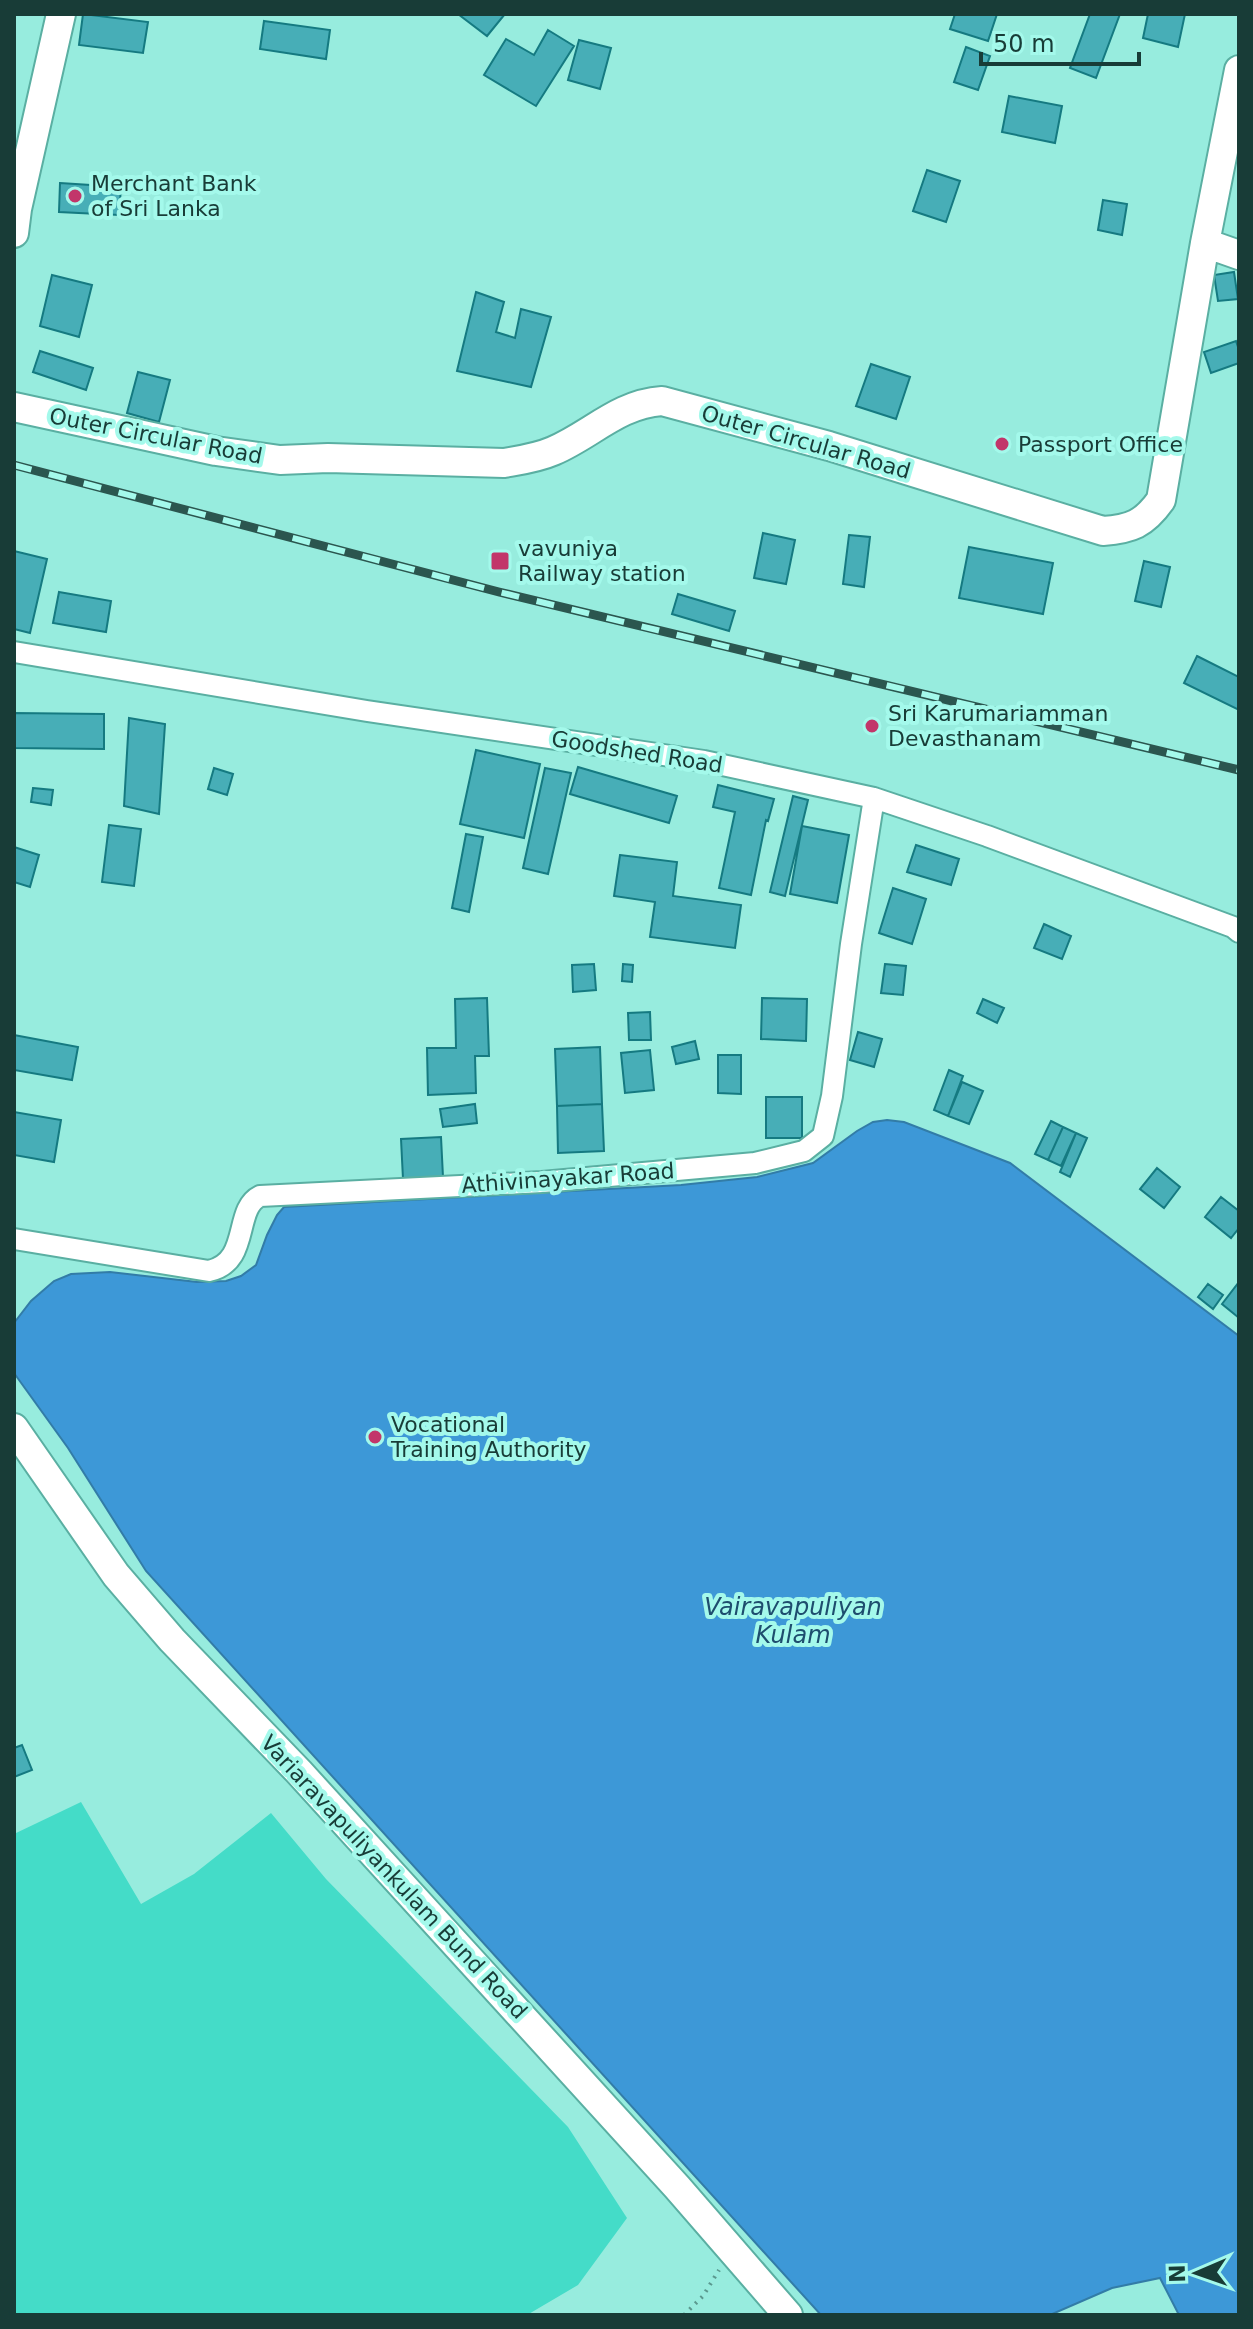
<svg xmlns="http://www.w3.org/2000/svg" width="1253" height="2329" font-family="'DejaVu Sans',sans-serif">
<rect width="100%" height="100%" fill="#97ecde"/>
<path fill="#44dcc8" d="M 81,1802 L 141,1904 L 194,1874 L 271,1813 L 326,1879 L 568,2127 L 627,2218 L 578,2285 L 527,2315 L 14,2315 L 14,1834 Z"/>
<path fill="#3d98d7" stroke="#327ca7" stroke-width="2" d="M 887,1120 L 904,1122 L 1010,1163 L 1239,1336 L 1239,2315 L 1179,2315 L 1160,2278 L 1112,2288 L 1050,2315 L 821,2315 L 146,1571 L 68,1448 L 14,1373 L 14,1323 L 31,1301 L 54,1281 L 71,1274 L 110,1272 L 197,1282 L 226,1281 L 241,1276 L 256,1265 L 267,1235 L 277,1215 L 284,1207 L 681,1185 L 757,1177 L 813,1163 L 857,1131 L 873,1122 Z"/>
<path fill="#47aeb7" stroke="#157a81" stroke-width="2" d="M 83,14 L 148,22 L 143,53 L 79,45 Z
M 458,14 L 505,14 L 487,36 Z
M 955,14 L 997,14 L 988,41 L 950,29 Z
M 1090,14 L 1120,14 L 1096,78 L 1070,68 Z
M 1148,14 L 1185,14 L 1178,47 L 1143,38 Z
M 264,21 L 330,30 L 326,59 L 260,49 Z
M 548,30 L 574,46 L 536,106 L 484,75 L 506,39 L 534,55 Z
M 579,40 L 611,48 L 600,89 L 568,80 Z
M 966,47 L 990,56 L 978,90 L 954,82 Z
M 1009,96 L 1062,106 L 1055,143 L 1002,132 Z
M 927,170 L 960,181 L 946,222 L 913,211 Z
M 60,183 L 121,187 L 119,215 L 59,212 Z
M 1103,200 L 1127,204 L 1122,235 L 1098,230 Z
M 1234,272 L 1238,299 L 1218,301 L 1214,275 Z
M 52,275 L 92,285 L 79,337 L 40,326 Z
M 476,292 L 504,302 L 496,332 L 515,338 L 521,309 L 551,317 L 531,387 L 457,371 Z
M 1236,341 L 1239,350 L 1239,363 L 1211,373 L 1204,352 Z
M 40,351 L 93,368 L 86,390 L 33,372 Z
M 871,364 L 910,377 L 896,419 L 856,406 Z
M 138,372 L 170,380 L 159,422 L 127,413 Z
M 763,533 L 795,540 L 786,584 L 754,578 Z
M 849,535 L 870,537 L 864,587 L 843,584 Z
M 969,547 L 1053,563 L 1043,614 L 959,598 Z
M 14,551 L 47,559 L 30,633 L 14,629 Z
M 1144,561 L 1170,567 L 1161,607 L 1135,601 Z
M 59,592 L 111,601 L 106,632 L 53,623 Z
M 678,594 L 735,611 L 729,631 L 672,614 Z
M 1197,656 L 1239,677 L 1239,710 L 1184,683 Z
M 14,713 L 104,714 L 104,749 L 14,748 Z
M 129,718 L 165,724 L 159,814 L 124,806 Z
M 476,750 L 540,764 L 524,838 L 460,824 Z
M 578,767 L 677,796 L 669,823 L 570,794 Z
M 214,768 L 233,774 L 227,795 L 208,789 Z
M 545,768 L 571,773 L 548,874 L 523,868 Z
M 718,785 L 774,799 L 768,821 L 766,820 L 751,895 L 719,888 L 735,812 L 713,807 Z
M 33,788 L 53,790 L 51,805 L 31,802 Z
M 793,796 L 808,800 L 785,896 L 770,892 Z
M 109,825 L 141,829 L 134,886 L 102,882 Z
M 802,826 L 849,835 L 837,903 L 790,894 Z
M 466,834 L 483,837 L 469,912 L 452,908 Z
M 916,845 L 959,859 L 951,885 L 907,872 Z
M 14,847 L 39,855 L 30,887 L 14,882 Z
M 620,855 L 677,862 L 673,896 L 741,905 L 735,948 L 650,937 L 655,902 L 614,896 Z
M 893,888 L 926,899 L 912,944 L 879,933 Z
M 1044,924 L 1071,936 L 1062,959 L 1034,948 Z
M 594,964 L 596,990 L 573,992 L 572,965 Z
M 623,964 L 633,965 L 632,982 L 622,981 Z
M 885,964 L 906,966 L 903,995 L 881,993 Z
M 487,998 L 489,1056 L 475,1056 L 476,1093 L 428,1095 L 427,1048 L 456,1048 L 455,999 Z
M 762,998 L 807,999 L 806,1041 L 761,1039 Z
M 983,999 L 1004,1008 L 997,1023 L 977,1013 Z
M 650,1012 L 651,1040 L 629,1040 L 628,1013 Z
M 858,1032 L 882,1039 L 874,1067 L 850,1060 Z
M 14,1035 L 78,1047 L 72,1080 L 14,1070 Z
M 695,1041 L 699,1059 L 676,1064 L 672,1047 Z
M 600,1047 L 602,1104 L 557,1106 L 555,1049 Z
M 650,1050 L 654,1090 L 625,1093 L 621,1053 Z
M 718,1055 L 741,1055 L 741,1094 L 718,1093 Z
M 949,1070 L 963,1076 L 948,1116 L 934,1110 Z
M 962,1082 L 983,1091 L 969,1124 L 948,1116 Z
M 766,1097 L 802,1097 L 802,1138 L 766,1138 Z
M 475,1104 L 477,1123 L 443,1127 L 440,1109 Z
M 602,1104 L 604,1151 L 558,1153 L 557,1106 Z
M 14,1112 L 61,1120 L 54,1162 L 14,1155 Z
M 1051,1121 L 1063,1127 L 1048,1160 L 1035,1154 Z
M 1063,1127 L 1076,1133 L 1061,1166 L 1048,1160 Z
M 1076,1133 L 1087,1138 L 1070,1177 L 1060,1172 Z
M 441,1137 L 443,1177 L 403,1179 L 401,1139 Z
M 1157,1168 L 1180,1187 L 1164,1208 L 1140,1189 Z
M 1221,1197 L 1239,1211 L 1239,1228 L 1231,1238 L 1205,1217 Z
M 1239,1282 L 1239,1318 L 1222,1304 Z
M 1208,1284 L 1223,1295 L 1213,1309 L 1198,1297 Z
M 22,1745 L 32,1770 L 14,1777 L 14,1748 Z"/>
<g fill="none" stroke-linecap="round" stroke-linejoin="round">
<g stroke="#5aafa2" stroke-width="24">
<path id="street" d="M 14,652 L 367,711 L 704,761 L 874,798 L 987,836 L 1233,927 L 1239,932
M 14,1239 L 209,1271 C 251,1262 233,1209 260,1196 L 542,1182 L 755,1163 L 804,1151 L 823,1136 L 832,1096 L 851,944 L 874,798"/>
</g>
<g stroke="#5aafa2" stroke-width="32">
<path id="secondary" d="M 14,233 L 17,209 L 61,14
M 1205,243 L 1239,255
M 14,407 L 216,451 L 280,460 L 328,458 L 504,463 C 521,460 537,458 553,451 C 591,435 618,404 662,401 L 829,446 L 1103,531 C 1131,529 1144,524 1161,500 L 1205,243 L 1239,70
M 14,1428 L 116,1575 L 172,1640 L 299,1772 L 677,2187 L 788,2315"/>
</g>
<path stroke="#5b998f" stroke-width="4" stroke-dasharray="2 6" stroke-linecap="butt" d="M 684,2315 L 703,2296 L 719,2270"/>
<use href="#street" stroke="#fff" stroke-width="20"/>
<use href="#secondary" stroke="#fff" stroke-width="28"/>
<g stroke="#2b564f" stroke-width="9">
<path id="rail" d="M 14,465 L 499,592 L 1239,770"/>
</g>
<use href="#rail" stroke="#a4f9eb" stroke-width="6" stroke-dasharray="18" stroke-linecap="butt"/>
</g>
<g fill="#c2366a" stroke="#a4f9eb" stroke-width="3">
<circle cx="75" cy="196" r="8"/>
<circle cx="1002" cy="444" r="8"/>
<rect x="490" y="551" width="20" height="20" rx="4"/>
<circle cx="872" cy="726" r="8"/>
<circle cx="375" cy="1437" r="8"/>
</g>
<g text-anchor="middle" dominant-baseline="central" stroke-width="8" stroke-linejoin="round" paint-order="stroke">
<g font-size="22" fill="#183c37" stroke="#a4f9eb" text-anchor="start">
<text x="91" y="183">Merchant Bank<tspan x="91" dy="25">of Sri Lanka</tspan></text>
<text x="1018" y="444">Passport Office</text>
<text x="518" y="548">vavuniya<tspan x="518" dy="25">Railway station</tspan></text>
<text x="888" y="713">Sri Karumariamman<tspan x="888" dy="25">Devasthanam</tspan></text>
<text x="391" y="1424">Vocational<tspan x="391" dy="25">Training Authority</tspan></text>
</g>
<g font-size="22" fill="#183c37" stroke="#a4f9eb">
<text transform="translate(156 436) rotate(11)">Outer Circular Road</text>
<text transform="translate(806 442) rotate(16)">Outer Circular Road</text>
<text transform="translate(637 752) rotate(9)">Goodshed Road</text>
<text transform="translate(568 1178) rotate(-4)">Athivinayakar Road</text>
<text transform="translate(394 1877) rotate(47)">Variaravapuliyankulam Bund Road</text>
</g>
<g font-size="24" font-style="italic" fill="#1e4d6e" stroke="#a4f9eb">
<text x="793" y="1607">Vairavapuliyan<tspan x="793" dy="28">Kulam</tspan></text>
</g>
</g>
<rect width="1253" height="2329" fill="none" stroke="#183c37" stroke-width="32"/>
<g transform="translate(1197 2273) rotate(268)" stroke="#a4f9eb" stroke-width="6" paint-order="stroke">
<path d="M0-6L14 30L0 20L-14 30Z" fill="#183c37"/>
<text y="-12" font-size="22" font-weight="bold" text-anchor="middle" fill="#183c37">N</text>
</g>
<path d="M981 52v12h158v-12" fill="none" stroke="#183c37" stroke-width="4"/>
<text x="993" y="52" font-size="24" fill="#183c37" stroke="#a4f9eb" stroke-width="6" paint-order="stroke">50 m</text>
</svg>
